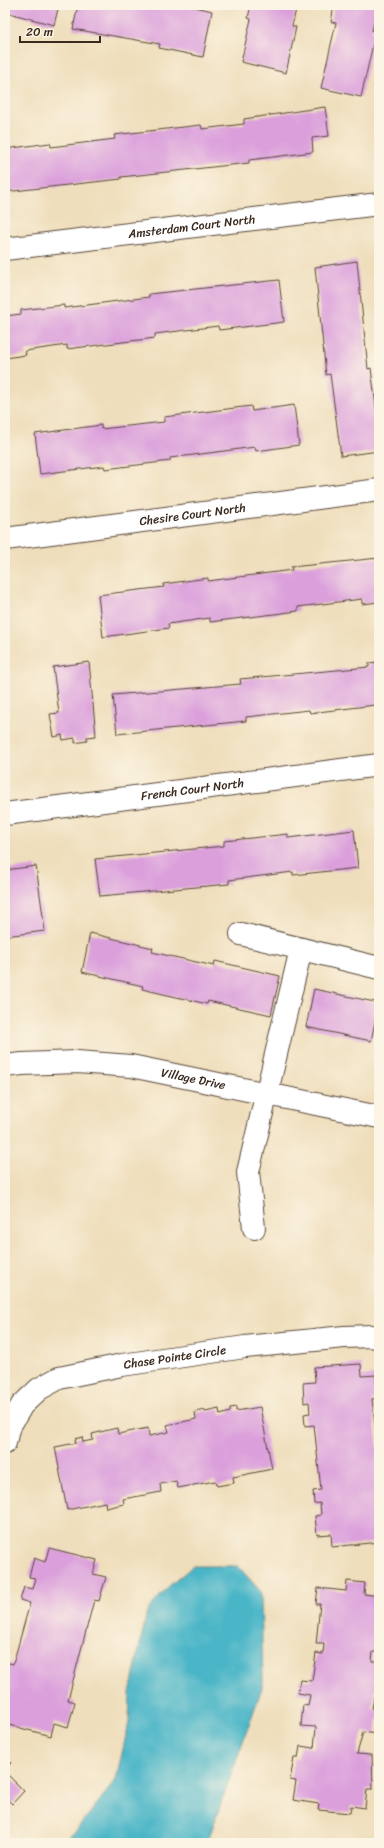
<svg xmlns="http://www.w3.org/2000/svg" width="384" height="1848" font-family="Sriracha,sans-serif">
<rect width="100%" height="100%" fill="#fcf5e5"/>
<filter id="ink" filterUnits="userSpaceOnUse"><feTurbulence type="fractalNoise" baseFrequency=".025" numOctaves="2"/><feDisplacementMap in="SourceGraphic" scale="8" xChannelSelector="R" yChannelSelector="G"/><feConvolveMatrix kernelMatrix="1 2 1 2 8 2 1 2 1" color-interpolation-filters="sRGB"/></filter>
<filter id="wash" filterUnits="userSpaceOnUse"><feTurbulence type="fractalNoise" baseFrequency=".012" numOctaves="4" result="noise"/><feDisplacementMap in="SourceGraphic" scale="16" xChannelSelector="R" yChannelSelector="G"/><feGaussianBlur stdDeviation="0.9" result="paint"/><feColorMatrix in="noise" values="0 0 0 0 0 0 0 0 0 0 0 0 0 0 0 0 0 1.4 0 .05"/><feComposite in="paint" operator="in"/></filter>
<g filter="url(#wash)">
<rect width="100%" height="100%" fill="#efdebc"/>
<path fill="#4ab5c7" stroke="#427072" d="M 193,1566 L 238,1566 L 261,1592 L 263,1685 L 207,1843 L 61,1843 L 75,1832 L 116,1780 L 129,1722 L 130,1693 L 147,1611 L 169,1586 Z"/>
<g id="blocks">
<path fill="#dba0dc" d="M 5,5 L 59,5 L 54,25 L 5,12 Z
M 78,5 L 187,5 L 212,11 L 203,57 L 159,48 L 160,44 L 73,29 Z
M 251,5 L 297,5 L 292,26 L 296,27 L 286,73 L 241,62 L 251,19 L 248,18 Z
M 334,5 L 378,5 L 372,31 L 376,31 L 361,97 L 321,88 L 336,23 L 331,22 Z
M 325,107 L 329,136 L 312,138 L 313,152 L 249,160 L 249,163 L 121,177 L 121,179 L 5,192 L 5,149 L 50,143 L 51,147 L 115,139 L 114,135 L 201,125 L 202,129 L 244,124 L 244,119 Z
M 357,261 L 368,369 L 371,368 L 379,430 L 379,451 L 341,456 L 330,374 L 326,375 L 315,267 Z
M 279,280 L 284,322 L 219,330 L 218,326 L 155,334 L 155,338 L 67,349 L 67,345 L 25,351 L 26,355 L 5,358 L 5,316 L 21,314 L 21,310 L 64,305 L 64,308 L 149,297 L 149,294 Z
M 294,405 L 299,445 L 256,451 L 255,447 L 170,458 L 170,461 L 105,469 L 104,466 L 40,474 L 35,434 L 101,425 L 101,429 L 164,422 L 164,417 L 251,406 L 252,411 Z
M 379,558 L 379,602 L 362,604 L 362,599 L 298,607 L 298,611 L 210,622 L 210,618 L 168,624 L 169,628 L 103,637 L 98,595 L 164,587 L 163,584 L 208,578 L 208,581 L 292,570 L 291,567 Z
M 89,662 L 96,736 L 87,737 L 87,741 L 75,743 L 75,738 L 63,740 L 62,735 L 54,737 L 50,714 L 59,713 L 53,667 Z
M 379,662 L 379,700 L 375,700 L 375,705 L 310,713 L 309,710 L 246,717 L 246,721 L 117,734 L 113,695 L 241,684 L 240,679 L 369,667 L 369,663 Z
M 354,830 L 358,868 L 293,875 L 293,872 L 229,880 L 229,884 L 100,896 L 95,859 L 224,846 L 224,841 L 288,834 L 288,838 Z
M 36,866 L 45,931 L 5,936 L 5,870 Z
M 90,933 L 153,948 L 152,952 L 214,966 L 215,961 L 280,976 L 271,1015 L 208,1001 L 207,1004 L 159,993 L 142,989 L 143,986 L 82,972 Z
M 314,989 L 379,1003 L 371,1041 L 306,1027 Z
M 361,1364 L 362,1376 L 376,1375 L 377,1398 L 372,1399 L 379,1457 L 379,1542 L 332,1547 L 331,1534 L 317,1535 L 315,1516 L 321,1515 L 320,1503 L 314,1504 L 313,1491 L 321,1490 L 314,1425 L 305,1426 L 304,1414 L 310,1413 L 309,1402 L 304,1403 L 303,1383 L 315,1382 L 314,1367 Z
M 236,1407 L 236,1411 L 260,1407 L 272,1469 L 233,1477 L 234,1483 L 217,1486 L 215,1481 L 178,1488 L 176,1481 L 160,1484 L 161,1492 L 123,1499 L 124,1504 L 106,1508 L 105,1502 L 67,1510 L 55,1447 L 76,1443 L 75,1439 L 82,1437 L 83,1442 L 93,1440 L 92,1434 L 117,1428 L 118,1434 L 148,1428 L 149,1436 L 169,1432 L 167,1425 L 196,1419 L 195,1412 L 205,1410 L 205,1412 L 219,1409 L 220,1415 L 230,1412 L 230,1408 Z
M 49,1548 L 97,1560 L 93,1574 L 106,1577 L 99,1601 L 94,1600 L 68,1700 L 75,1702 L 68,1727 L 54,1723 L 51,1736 L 5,1724 L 5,1683 L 7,1677 L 5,1677 L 5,1662 L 13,1664 L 30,1603 L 20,1600 L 24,1587 L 32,1589 L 35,1578 L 29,1577 L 34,1558 L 45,1562 Z
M 347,1581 L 365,1583 L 364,1594 L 379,1596 L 379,1652 L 373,1652 L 372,1661 L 379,1661 L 379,1688 L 376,1688 L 372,1708 L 379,1709 L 379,1713 L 376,1734 L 363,1732 L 357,1754 L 372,1755 L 373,1789 L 367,1789 L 365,1808 L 351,1806 L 350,1813 L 318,1810 L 319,1804 L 293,1800 L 296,1781 L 290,1780 L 294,1758 L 298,1758 L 300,1746 L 314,1748 L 316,1727 L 301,1726 L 303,1705 L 308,1706 L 310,1695 L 298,1693 L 300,1680 L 312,1681 L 316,1653 L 323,1654 L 324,1644 L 316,1644 L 320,1604 L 316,1604 L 318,1588 L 346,1591 Z
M 5,1757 L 11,1763 L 5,1769 Z
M 5,1772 L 24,1791 L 12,1804 L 8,1800 L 5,1804 Z"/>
</g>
</g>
<g filter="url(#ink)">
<use href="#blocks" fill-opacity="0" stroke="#564536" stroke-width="1"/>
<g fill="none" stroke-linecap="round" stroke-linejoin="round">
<g stroke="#564536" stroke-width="24">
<g id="minor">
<path id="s1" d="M 5,249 L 379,204"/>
<path id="s2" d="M 5,539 L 379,490"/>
<path id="s3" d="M 5,814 L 379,765"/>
<path d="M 241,934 L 379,968"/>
<path id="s4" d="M 5,1066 L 22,1064 L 77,1062 L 131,1066 L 379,1117"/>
<path d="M 254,1228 L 248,1172 L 301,949"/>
<path id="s5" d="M 5,1443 L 8,1429 L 22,1405 L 39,1389 L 59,1378 L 122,1365 L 245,1347 L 344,1337 L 372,1336 L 379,1338"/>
</g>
</g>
<use href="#minor" stroke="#fff" stroke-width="22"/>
</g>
</g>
<g text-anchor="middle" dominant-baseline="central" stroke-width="4" stroke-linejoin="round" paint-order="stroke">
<g font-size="12" fill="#3b2a1e" stroke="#fcf5e5">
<text stroke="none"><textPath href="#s1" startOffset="188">Amsterdam Court North</textPath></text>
<text stroke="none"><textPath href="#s2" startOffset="189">Chesire Court North</textPath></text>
<text stroke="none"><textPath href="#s3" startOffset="189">French Court North</textPath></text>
<text stroke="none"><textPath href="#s4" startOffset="190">Village Drive</textPath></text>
<text stroke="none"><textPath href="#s5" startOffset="206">Chase Pointe Circle</textPath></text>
</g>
</g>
<rect width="384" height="1848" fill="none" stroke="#fcf5e5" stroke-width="20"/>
<path d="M20 36v6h80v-6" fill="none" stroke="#3b2a1e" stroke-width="2"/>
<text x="26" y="36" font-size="12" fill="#3b2a1e" stroke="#fcf5e5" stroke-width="3" paint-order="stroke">20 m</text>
</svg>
